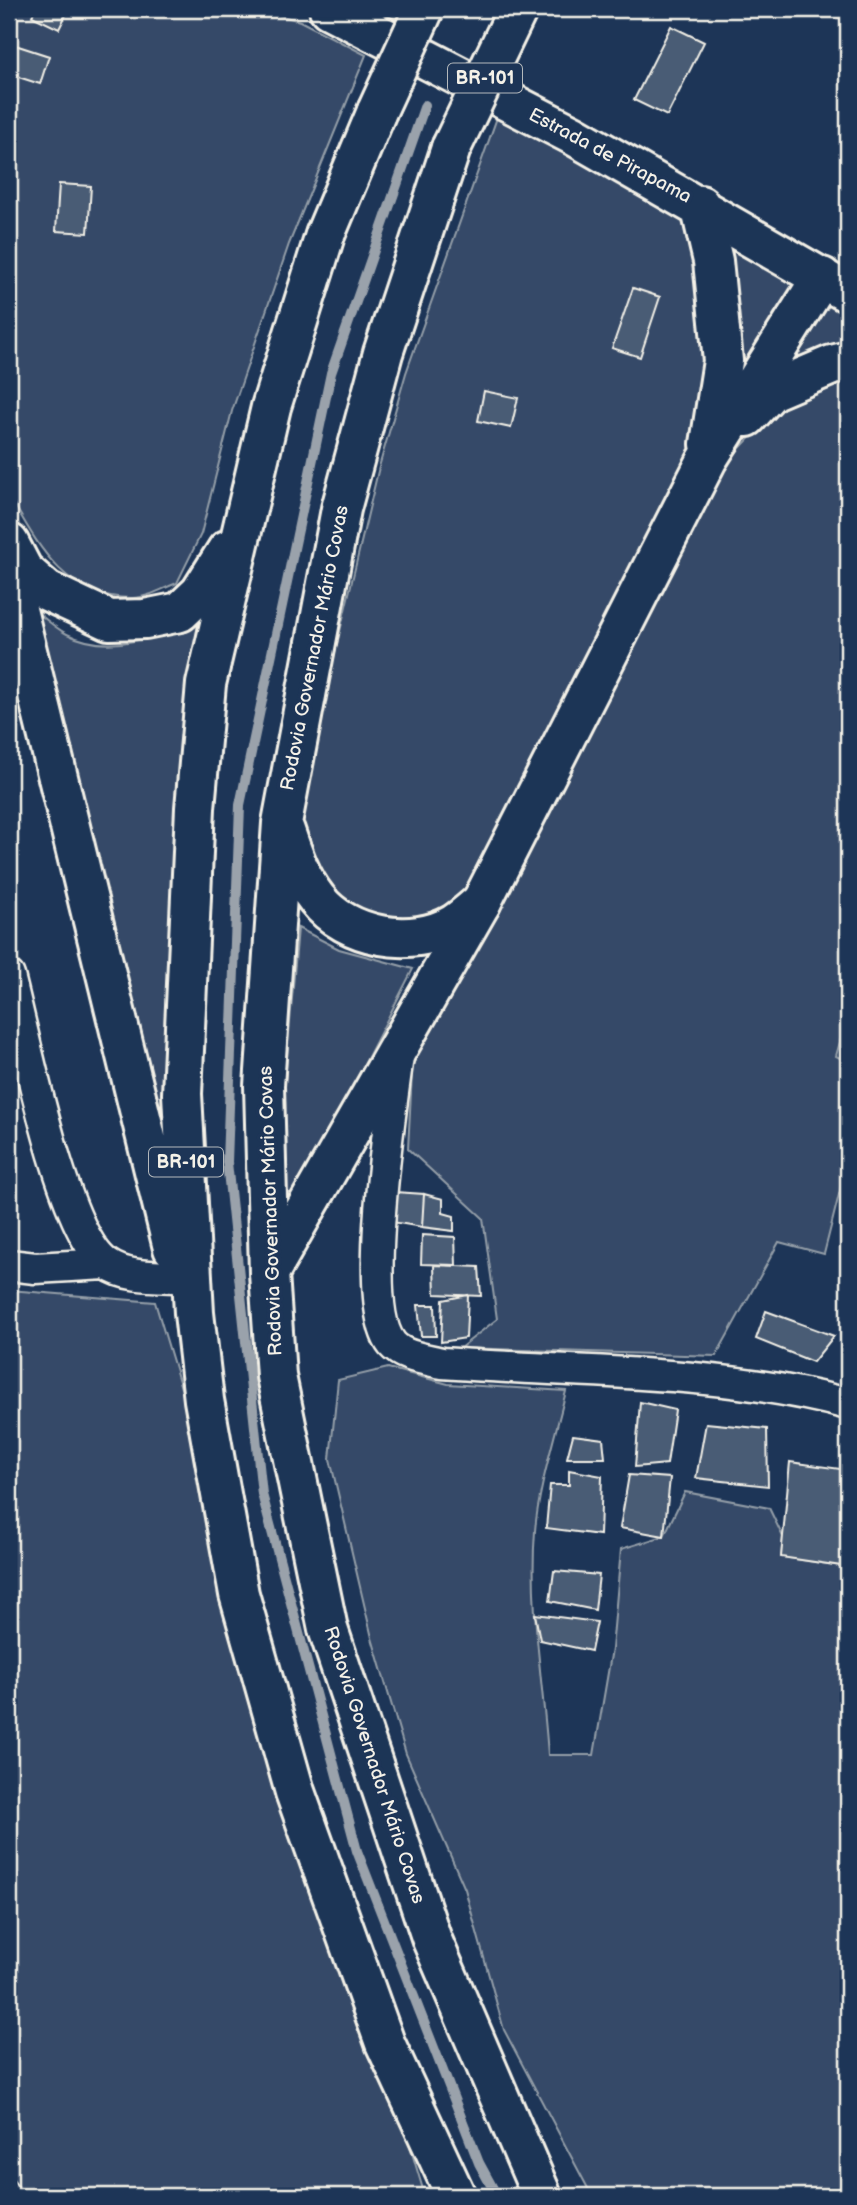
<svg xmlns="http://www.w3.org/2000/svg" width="857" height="2205" font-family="'Balsamiq Sans',sans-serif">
<rect width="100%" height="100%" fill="#1d3557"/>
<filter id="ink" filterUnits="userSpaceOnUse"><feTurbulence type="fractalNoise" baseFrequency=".0143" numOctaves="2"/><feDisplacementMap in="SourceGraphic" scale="14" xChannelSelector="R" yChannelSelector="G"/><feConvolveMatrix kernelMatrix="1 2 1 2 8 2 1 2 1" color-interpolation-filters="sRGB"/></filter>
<g filter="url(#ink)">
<path fill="#354a67" stroke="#949ea8" stroke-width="2" d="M 9,9 L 257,9 L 300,21 L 366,55 L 289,244 L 232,411 L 201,534 L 177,583 C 164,588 145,599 131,598 C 63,597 38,545 9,495 Z
M 499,112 L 687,216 L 708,315 L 697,456 L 469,895 L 420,918 L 361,913 L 325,884 L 295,821 L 379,467 L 406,373 Z
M 711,216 L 813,279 L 716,437 Z
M 826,285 L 848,298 L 848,355 L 769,384 Z
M 848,379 L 848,1014 L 836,1056 L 848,1062 L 848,1159 L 824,1254 L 779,1242 L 716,1356 L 460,1348 L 497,1319 L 483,1218 L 408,1149 L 413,1054 L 725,464 L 779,407 Z
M 32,608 C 43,617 55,628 67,634 C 110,656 158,636 198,619 L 176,842 L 173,1190 Z
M 298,928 L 339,949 L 413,969 L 284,1221 L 285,1080 Z
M 9,1290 L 155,1302 L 425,2196 L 9,2196 Z
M 388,1368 L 448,1384 L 566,1391 C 556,1433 538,1490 535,1531 C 529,1605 543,1682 548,1755 L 594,1755 L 612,1649 L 621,1549 L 664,1536 L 685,1492 L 769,1508 L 783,1537 L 781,1557 L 848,1567 L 848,2196 L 592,2196 L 504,2030 L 465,1889 L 406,1754 L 372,1638 L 330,1459 L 338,1380 Z"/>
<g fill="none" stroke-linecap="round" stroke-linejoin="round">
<path stroke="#9aa2ab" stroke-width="10" d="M 425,105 L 331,373 L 240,805 L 227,1162 L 262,1494 L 357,1851 L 479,2163 L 497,2196"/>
</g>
<path fill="#485b74" stroke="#f4f1e8" stroke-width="2" d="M 35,9 L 69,9 L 59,29 L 32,16 Z
M 671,26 L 704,42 L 667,116 L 634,100 Z
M 9,43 L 49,56 L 40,84 L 9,74 Z
M 59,184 L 91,186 L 88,233 L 56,231 Z
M 633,288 L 660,297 L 640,357 L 612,348 Z
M 484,391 L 518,398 L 511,428 L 478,421 Z
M 395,1192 L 424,1194 L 422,1227 L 392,1222 Z
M 424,1194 L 443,1199 L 443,1213 L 454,1216 L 454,1231 L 422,1227 Z
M 422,1235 L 455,1237 L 456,1265 L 421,1264 Z
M 434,1265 L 479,1267 L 481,1296 L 435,1294 Z
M 468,1295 L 466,1338 L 441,1342 L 443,1300 Z
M 418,1305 L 435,1305 L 436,1336 L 421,1336 Z
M 766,1311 L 834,1336 L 813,1362 L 756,1339 Z
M 640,1402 L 675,1410 L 667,1464 L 635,1467 Z
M 706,1423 L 767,1429 L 768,1486 L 696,1478 Z
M 573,1435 L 603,1439 L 605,1458 L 567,1458 Z
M 790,1462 L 848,1470 L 848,1567 L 781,1557 Z
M 569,1470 L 602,1476 L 600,1535 L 546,1528 L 550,1485 L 569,1485 Z
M 629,1475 L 670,1478 L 664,1536 L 620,1528 Z
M 554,1571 L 599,1575 L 595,1610 L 550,1601 Z
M 535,1614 L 597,1622 L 591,1651 L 540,1640 Z
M 9,2175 L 24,2194 L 22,2196 L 9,2196 Z"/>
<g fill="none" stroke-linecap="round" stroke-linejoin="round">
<g stroke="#f4f1e8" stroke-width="35">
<path id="minor" d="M 9,976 C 25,1036 61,1231 107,1264 C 126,1278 157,1276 180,1277
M 398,1056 C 391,1109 360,1306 392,1344 C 403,1357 426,1359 442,1363 C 577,1373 717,1369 848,1404
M 9,1265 L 35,1268 L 106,1264"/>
</g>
<g stroke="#f4f1e8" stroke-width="44">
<path id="secondary" d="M 329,9 L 573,135 L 848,293
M 700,205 L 713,261 L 723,361 L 710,444
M 747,417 L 771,391 L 832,365 L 848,361
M 481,903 L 707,460 L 822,277"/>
</g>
<g stroke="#f4f1e8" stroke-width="44">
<path id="trunk" d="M 377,111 L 325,235 L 271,407 L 206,684 L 195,808 L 182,1094 L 194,1313 L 204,1400 L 239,1594 L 295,1792 L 385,2043 L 456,2196
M 451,148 L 383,353 L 341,509 L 282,823 L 264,1086 L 269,1273 L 276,1376 L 328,1629 L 432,1940 L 542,2196
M 9,543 L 23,570 L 47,591 L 109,620 L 145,619 L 180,612 L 200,593 L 227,550
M 9,577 L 173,1248
M 285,831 C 293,855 301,879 317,899 C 346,937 412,949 454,924 C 463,918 471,911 479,904
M 269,1273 L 481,903"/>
</g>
<use href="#minor" stroke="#1d3557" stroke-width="30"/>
<use href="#secondary" stroke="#1d3557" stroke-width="38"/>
<use href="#trunk" stroke="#1d3557" stroke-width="38"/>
<g stroke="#f4f1e8" stroke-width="44" stroke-linecap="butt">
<path id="trunk-bridge" d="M 377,111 L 424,9
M 451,148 L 518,9"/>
</g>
<use href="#trunk-bridge" stroke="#1d3557" stroke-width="38"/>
</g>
</g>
<g text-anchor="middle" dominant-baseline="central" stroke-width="7" stroke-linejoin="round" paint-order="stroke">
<g fill="#1d3557" stroke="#b4b9bc" stroke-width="2">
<rect x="448" y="63.5" width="74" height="29" rx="5"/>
<rect x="149" y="1147.5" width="74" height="29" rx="5"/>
</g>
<g font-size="18" font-weight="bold" fill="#f4f1e8">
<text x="485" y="78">BR-101</text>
<text x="186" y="1162">BR-101</text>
</g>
<g font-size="19" fill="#f4f1e8" stroke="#1d3557">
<text transform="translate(610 156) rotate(28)">Estrada de Pirapama</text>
<text transform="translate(315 648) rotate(-79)">Rodovia Governador Mário Covas</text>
<text transform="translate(271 1211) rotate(-92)">Rodovia Governador Mário Covas</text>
<text transform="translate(374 1765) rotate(72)">Rodovia Governador Mário Covas</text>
</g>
</g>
<rect width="857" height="2205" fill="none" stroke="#1d3557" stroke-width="35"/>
<rect x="18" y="18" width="822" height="2170" fill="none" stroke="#f4f1e8" stroke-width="2.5" filter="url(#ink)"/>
</svg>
